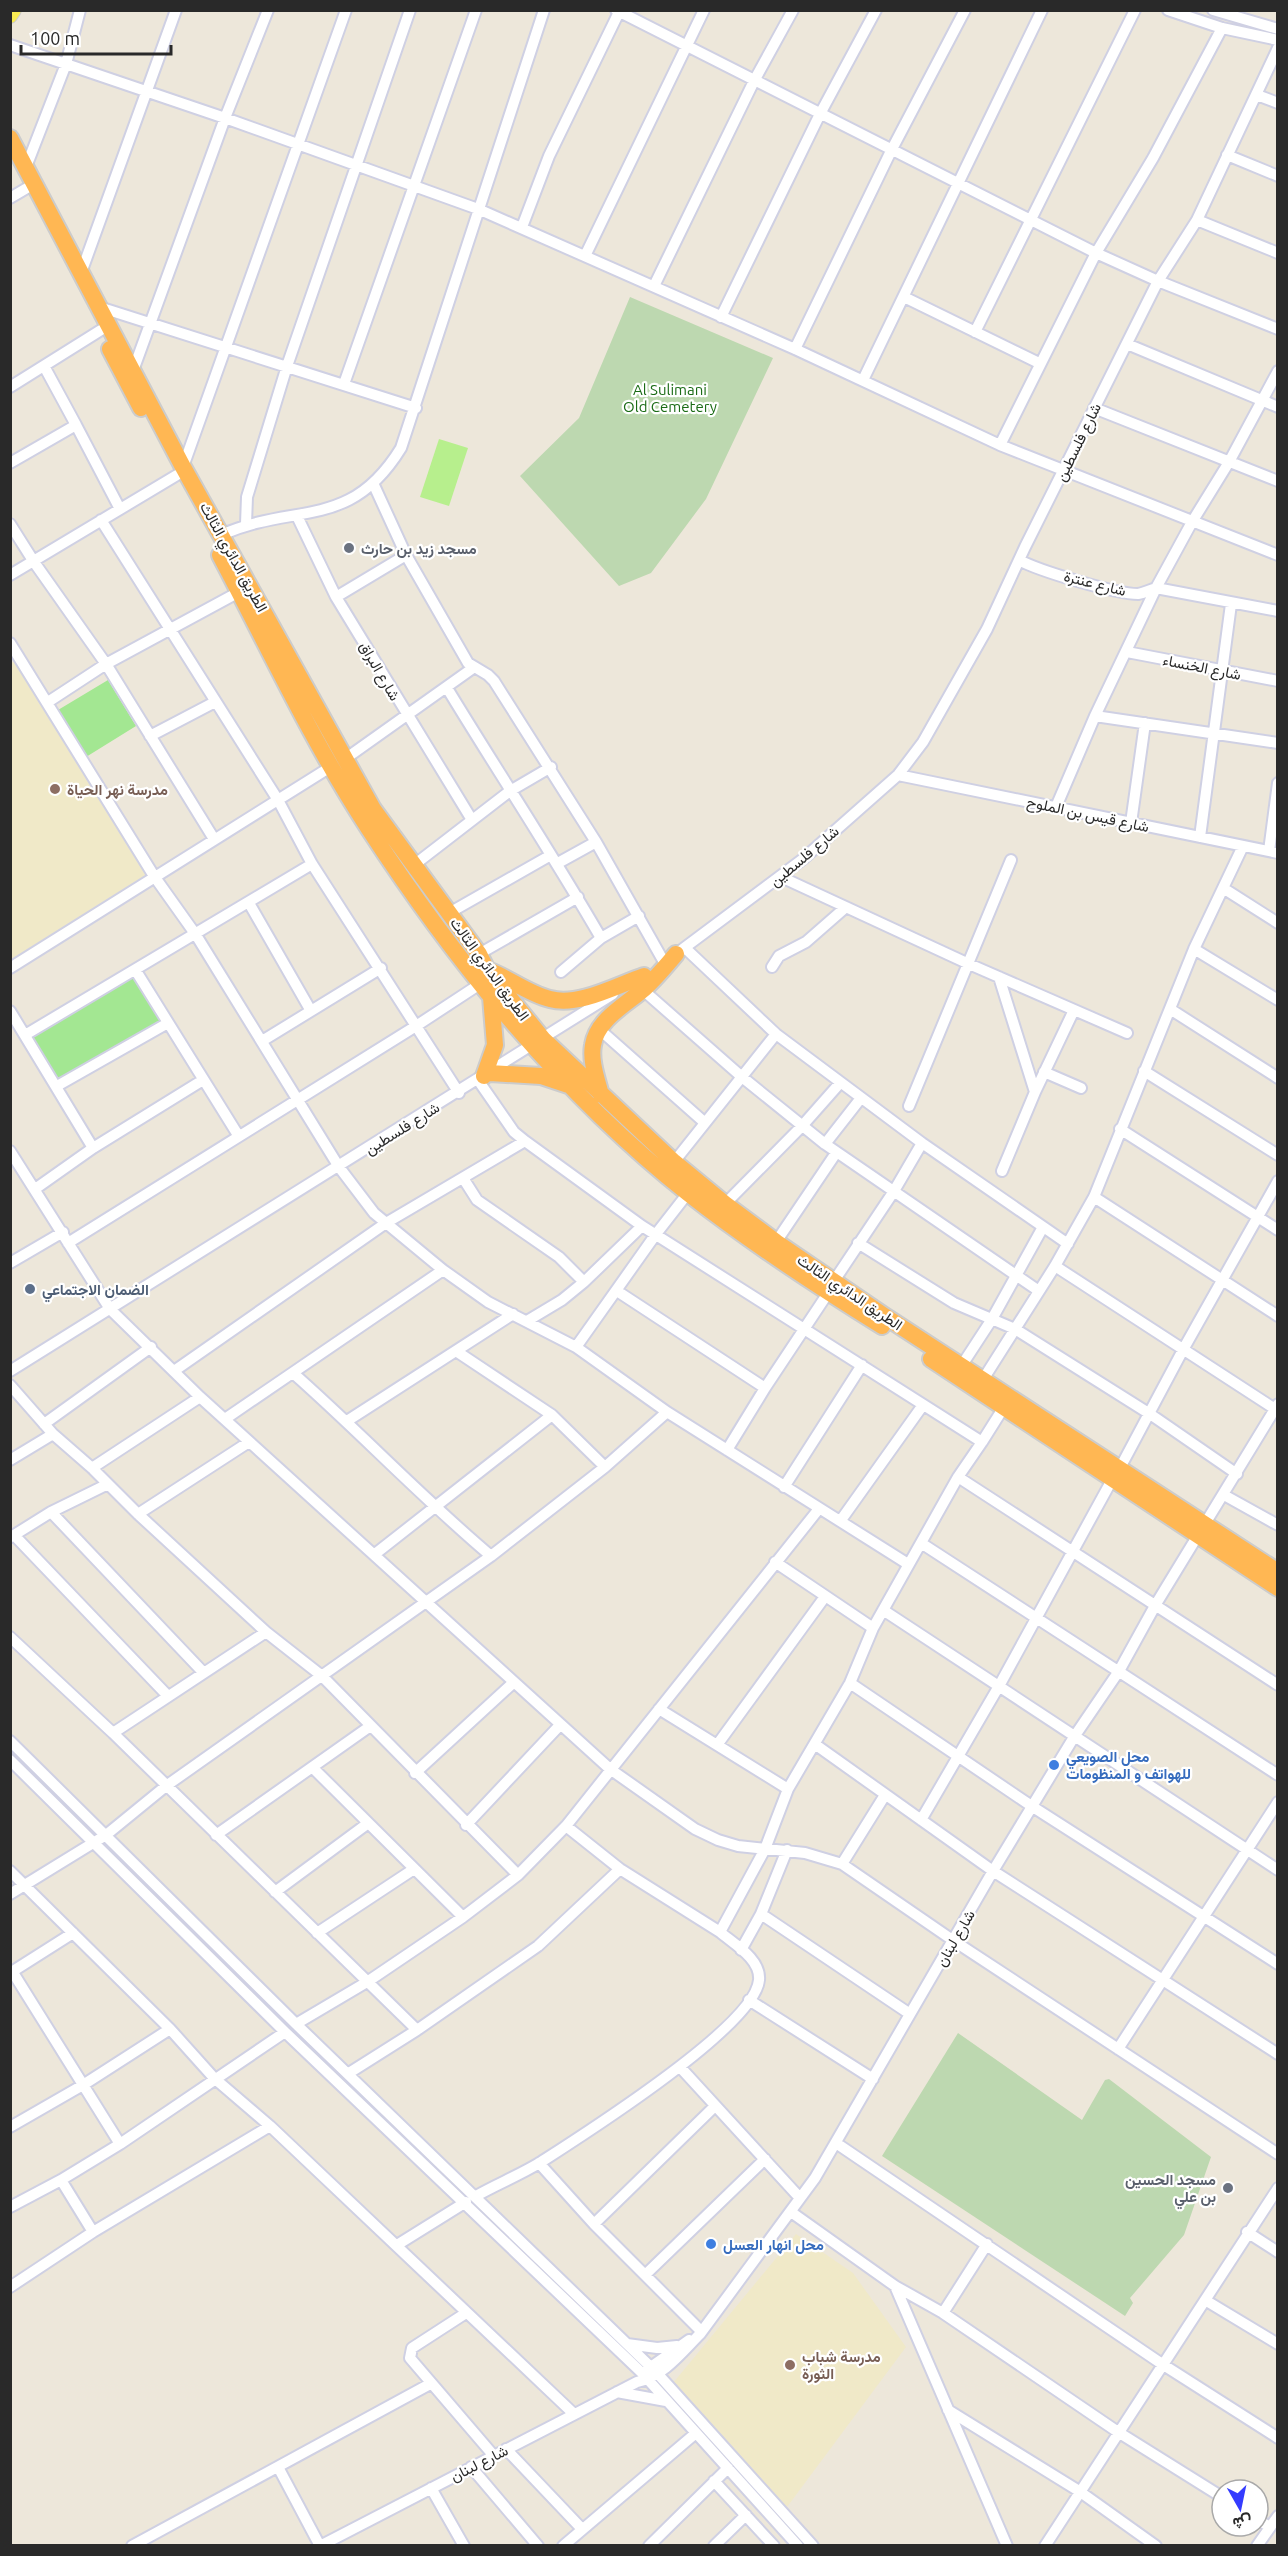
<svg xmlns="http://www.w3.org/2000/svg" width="1288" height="2556" font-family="Ubuntu,Vazirmatn,sans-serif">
<rect width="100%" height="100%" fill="#ede7da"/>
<path fill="#f0e9c8" d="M 19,659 L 151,876 L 10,966 L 10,664 Z
M 796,2234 L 853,2273 L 906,2347 L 787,2507 L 673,2383 Z"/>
<path fill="#a3e792" d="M 108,680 L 136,726 L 86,757 L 58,710 Z
M 136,971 L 167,1023 L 57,1086 L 25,1035 Z"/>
<path fill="#bdd8b0" d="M 630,297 L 773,358 L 706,499 L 651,573 L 619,586 L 520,476 L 579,418 Z
M 958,2033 L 1082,2120 L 1105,2080 L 1109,2079 L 1211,2157 L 1184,2235 L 1130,2298 L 1133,2303 L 1125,2316 L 882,2156 Z"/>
<path fill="#b7ef8d" d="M 439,439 L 468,448 L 449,506 L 420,497 Z"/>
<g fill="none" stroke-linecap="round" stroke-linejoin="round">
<g stroke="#cfd0e3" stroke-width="14">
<path id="minor" d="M 616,10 L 1096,253 L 1158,281 L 1278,329
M 1168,10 L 1222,28 L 1278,40
M 1213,10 L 1278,29
M 10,45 L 225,118 L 478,209 L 795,349 L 1000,445 L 1278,555
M 1257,95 L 1278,103
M 1227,155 L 1278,176
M 26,167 L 66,64 L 80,10
M 10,198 L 27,188
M 1197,220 L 1278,253
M 522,227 L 549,156 L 620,10
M 585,256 L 704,10
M 81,273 L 176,10
M 654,286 L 754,81 L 793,10
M 904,297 L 1039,363
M 99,307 L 416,408
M 721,317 L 820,114 L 876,10
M 975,332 L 1135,10
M 1127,344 L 1278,407
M 795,349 L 891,151 L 965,10
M 44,366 L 76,425
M 134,368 L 225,118 L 268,10
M 863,380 L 1042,10
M 344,384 L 476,10
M 10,387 L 101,330
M 1094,408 L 1278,481
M 1000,445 L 1096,253 L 1153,158 L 1222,28
M 10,463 L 76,425 L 120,509
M 183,467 L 346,10
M 373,483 L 406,555 L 468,663 L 488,675 L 494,681 L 596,842 L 664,962
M 297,516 L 336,597 L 472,820
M 101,520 L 278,800 L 312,864 L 459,1093
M 10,524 L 34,562 L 106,664 L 214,839
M 246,524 L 247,497 L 287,366 L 410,10
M 221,535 C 296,502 350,531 401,448 L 544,10
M 1019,560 C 1039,571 1116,594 1138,594 C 1144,593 1150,590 1156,588 L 1278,611
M 10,575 L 177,475
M 336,597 L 406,555
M 10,643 L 154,876 L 196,935 L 339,1167 L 374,1213 L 443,1270 L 488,1302 L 576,1347 L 667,1412 L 908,1564
M 1127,652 L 1278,681
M 447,688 C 498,772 552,853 601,938 L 639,916
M 48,702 L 106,664 L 239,592
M 1095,716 L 1278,743
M 150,736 L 215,702
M 345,759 L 473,668
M 898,775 L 1278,853
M 1056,807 L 1095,716 L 1156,588 L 1192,522 L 1229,462 L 1278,371
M 1131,823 L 1145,723
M 1200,837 L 1231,604
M 1269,851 L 1278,783
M 558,863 L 596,842
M 414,865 L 510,791 L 551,767
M 781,877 L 969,964 L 1127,1033
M 1223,888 L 1278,923
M 249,903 L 311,1011
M 449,913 L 551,855
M 685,948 L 776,1034 L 922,1143 L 1068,1244
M 1194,949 L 1278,1000
M 479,954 L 578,897
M 672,957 L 803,859 L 898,775 L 923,742 L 987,629 L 1025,547 L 1158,281 L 1197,220 L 1278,48
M 772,967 L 779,956 L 806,942 L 846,907
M 10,968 L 332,766
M 136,971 L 238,1135
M 561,972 L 601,938
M 999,977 L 1035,1092
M 643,990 L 742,1077 L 825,1144 L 1039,1291
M 1170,1009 L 1278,1078
M 10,1011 L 93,1148
M 599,1029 L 704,1122
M 25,1035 L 312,864
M 262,1041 L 381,968
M 1144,1071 L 1278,1155
M 1044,1072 L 1081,1088
M 478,1080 L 514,1132 L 525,1141 L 642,1226 L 982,1442 L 958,1477 L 873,1628 L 850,1683 L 788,1789 L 765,1849 L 720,1932 L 620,1869 L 566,1826
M 57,1086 L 168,1023
M 909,1106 L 1011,860
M 1120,1129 L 1278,1230
M 825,1144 L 861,1098
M 10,1151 L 110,1309 L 200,1397 L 610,1769 L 695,1829 L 718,1840 L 738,1846 L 805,1853 L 842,1864 L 954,1941 L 1278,2154
M 674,1162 L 776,1034
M 1002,1171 L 1035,1092 L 1074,1010
M 463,1178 L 477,1200 L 559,1257 L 584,1282 L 642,1226
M 35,1189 L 93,1148 L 203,1080
M 1094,1197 L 1278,1316
M 725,1204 L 802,1126 L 840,1083
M 776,1242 L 836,1153
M 68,1243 L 416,1026 L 480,984
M 858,1243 L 954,1303 L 1015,1329 L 1150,1414 L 1237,1474
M 10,1263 L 63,1232
M 1055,1266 L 1275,1409
M 834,1281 L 894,1191 L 922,1143
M 617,1291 L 765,1388 L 828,1293
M 527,1321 L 562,1300 L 584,1282
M 576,1347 L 656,1234 L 688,1193
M 456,1351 L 552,1415 L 605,1467
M 962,1365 L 992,1319 L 1043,1227
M 10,1371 L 613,994
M 174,1371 L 386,1223 L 525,1141
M 293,1373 C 361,1433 422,1498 491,1556
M 984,1378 L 1055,1266 L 1094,1197 L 1194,949 L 1243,846
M 10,1385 L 53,1434 L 92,1468 L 138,1514 L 266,1632 L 322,1676 L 518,1875
M 225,1419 L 443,1270
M 347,1421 L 513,1314
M 44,1424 L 151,1347
M 982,1442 L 1004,1407
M 727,1450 L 765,1388
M 10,1460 L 53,1434
M 92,1468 L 200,1397
M 1120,1468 L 1184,1348 L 1278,1181
M 958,1477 L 1278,1685
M 784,1487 L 862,1365
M 1224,1495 L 1278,1525
M 51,1512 L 202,1671
M 138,1514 L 249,1442
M 841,1520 L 923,1405
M 14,1535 L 167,1695
M 11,1537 L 51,1512 L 108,1484
M 921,1543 L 1278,1775
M 375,1554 L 552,1415
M 775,1562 L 873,1628
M 883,1610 L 1278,1870
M 10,1637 L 113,1733 L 417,2030
M 850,1683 L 1033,1807 L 1278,1964
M 659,1709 L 788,1789
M 113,1733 L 266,1632
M 10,1741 L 296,2024 L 657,2373 L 813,2546
M 717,1745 L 824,1598
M 816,1745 L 993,1871 L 1278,2054
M 10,1760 L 285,2032 L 642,2373 L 798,2546
M 313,1768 L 463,1917
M 415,1773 L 513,1683
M 921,1820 L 999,1686 L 1113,1478
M 466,1825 L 560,1725
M 216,1835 L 369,1727
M 787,1850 L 761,1914 L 910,2014
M 842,1864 L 885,1795
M 10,1871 L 170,2029 L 214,2078 L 270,2126 L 574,2414
M 275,1892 L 367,1824
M 10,1894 L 106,1835 L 166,1786 L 491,1556 L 605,1467 L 667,1412
M 317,1933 L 414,1869
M 741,1950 L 761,1914
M 12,1971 L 120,2144
M 10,1973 L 73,1933
M 749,2000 L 873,2079
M 296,2024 L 367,1982 L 463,1917 L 518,1875 L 566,1826 L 818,1510
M 1118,2049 L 1278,1802
M 680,2067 L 800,2198
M 349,2073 L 417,2030 L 538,1946 L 620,1869
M 10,2127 L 83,2085 L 170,2029
M 836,2143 L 1162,2364 L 1278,2438
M 539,2163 L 594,2224 L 701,2331
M 61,2180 L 93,2232
M 476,2196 C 497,2184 520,2175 541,2162 C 583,2135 755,2026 759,1980 C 761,1959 734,1944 720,1932
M 10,2207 L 61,2180 L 120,2144 L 285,2032
M 791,2212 L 895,2286 L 943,2313 L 1118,2432 L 1222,2497
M 594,2224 L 714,2107
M 1247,2232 L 1278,2252
M 397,2245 L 466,2202
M 645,2275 L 765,2159
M 895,2286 L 1007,2546
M 10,2287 L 93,2232 L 270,2126
M 1205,2300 L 1278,2344
M 466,2313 L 412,2348 L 410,2358 L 494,2456
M 943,2313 L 987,2244
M 627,2344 L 657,2348 L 677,2346
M 645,2371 L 689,2340
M 617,2392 L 666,2401
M 948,2410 L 1079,2491 L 1156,2546
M 506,2449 L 582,2529
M 278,2467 L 320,2546
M 471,2467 L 538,2546
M 714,2481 L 774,2546
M 431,2488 L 464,2546
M 1258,2520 L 1270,2527
M 132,2546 L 430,2384
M 320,2546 L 637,2382 C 663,2377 682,2352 700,2334 L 815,2178 L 993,1871 L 1074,1737 L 1119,1671 L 1156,1604 L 1278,1404
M 563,2546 L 696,2433
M 649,2546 L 728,2468
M 714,2546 L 746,2515
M 1045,2546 L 1278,2188
M 1257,2546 L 1278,2516"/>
</g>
<g stroke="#ccc" stroke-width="16">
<path id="major" d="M 10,16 L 14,10"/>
</g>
<g stroke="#ccc" stroke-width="20">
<path id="highway" d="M 10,138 L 183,467 L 373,809 L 479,954 L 487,970 L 543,1039 L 674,1162 L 725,1204 L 776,1242 L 883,1315 L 1278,1572
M 110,349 L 141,408
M 220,555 C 268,646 312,742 369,829 C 457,964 561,1093 689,1194 C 750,1242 816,1285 882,1326
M 490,971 C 510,979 529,994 550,999 C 579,1007 617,985 644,976
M 490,1073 L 541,1076 L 568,1085
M 484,1076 L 495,1045 L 491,997
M 601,1095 C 597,1079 590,1061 593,1045 C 597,1019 627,1004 645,988 C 656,978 666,966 676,954
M 931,1359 L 1278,1588"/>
</g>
<use href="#minor" stroke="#fff" stroke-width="10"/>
<use href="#major" stroke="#f9eb52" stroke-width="14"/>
<use href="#highway" stroke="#ffb753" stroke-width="16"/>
</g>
<g fill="#6b7280" stroke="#fff" stroke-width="2">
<circle cx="349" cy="548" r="6"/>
<circle cx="1228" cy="2188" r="6"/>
</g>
<g fill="#8d6e63" stroke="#fff" stroke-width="2">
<circle cx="55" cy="789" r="6"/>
<circle cx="790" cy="2365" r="6"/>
</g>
<circle fill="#5c6f8a" stroke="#fff" stroke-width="2" cx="30" cy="1289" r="6"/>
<g fill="#3f7fe0" stroke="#fff" stroke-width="2">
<circle cx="1054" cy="1765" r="6"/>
<circle cx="711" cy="2244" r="6"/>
</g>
<g text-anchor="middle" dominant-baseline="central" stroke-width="4.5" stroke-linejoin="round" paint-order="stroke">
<g font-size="15" fill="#1a6b15" stroke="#fff">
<text x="670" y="389">Al Sulimani<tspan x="670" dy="17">Old Cemetery</tspan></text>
</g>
<g font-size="15" fill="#292929" stroke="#fff">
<text transform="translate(1078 442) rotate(-64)">شارع فلسطين</text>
<text transform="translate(234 557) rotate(61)">الطريق الدائري الثالث</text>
<text transform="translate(1095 583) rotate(14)">شارع عنترة</text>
<text transform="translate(1202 667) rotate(11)">شارع الخنساء</text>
<text transform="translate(380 671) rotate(60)">شارع البراق</text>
<text transform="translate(1088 814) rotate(12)">شارع قيس بن الملوح</text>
<text transform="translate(804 856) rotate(-40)">شارع فلسطين</text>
<text transform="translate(490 969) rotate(54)">الطريق الدائري الثالث</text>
<text transform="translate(402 1128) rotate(-32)">شارع فلسطين</text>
<text transform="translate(850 1292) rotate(34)">الطريق الدائري الثالث</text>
<text transform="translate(955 1938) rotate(-60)">شارع لبنان</text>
<text transform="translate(479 2463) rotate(-27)">شارع لبنان</text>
</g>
<g font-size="15" font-weight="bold" fill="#5b616d" stroke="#fff" text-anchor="start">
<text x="361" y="548">مسجد زيد بن حارث</text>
<text x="1216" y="2179" text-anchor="end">مسجد الحسين<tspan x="1216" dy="17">بن علي</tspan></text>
</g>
<g font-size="15" font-weight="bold" fill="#785e54" stroke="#fff" text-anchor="start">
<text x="67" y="789">مدرسة نهر الحياة</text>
<text x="802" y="2356">مدرسة شباب<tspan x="802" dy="17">الثورة</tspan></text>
</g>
<g font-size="15" font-weight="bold" fill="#4e5e75" stroke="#fff" text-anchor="start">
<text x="42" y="1289">الضمان الاجتماعي</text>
</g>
<g font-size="15" font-weight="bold" fill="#366cbe" stroke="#fff" text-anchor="start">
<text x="1066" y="1756">محل الصويعي<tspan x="1066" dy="17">للهواتف و المنظومات</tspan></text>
<text x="723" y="2244">محل انهار العسل</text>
</g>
</g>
<rect width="1288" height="2556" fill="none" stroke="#292929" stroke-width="24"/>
<g transform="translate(1240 2508) rotate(171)"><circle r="28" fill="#ffffff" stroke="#a9a9a9" stroke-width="1.5"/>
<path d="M0-4.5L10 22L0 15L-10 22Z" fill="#353cff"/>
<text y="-9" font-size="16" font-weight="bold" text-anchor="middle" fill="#292929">ش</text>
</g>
<path d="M21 45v9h150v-9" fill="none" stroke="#292929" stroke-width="3"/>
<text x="30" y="45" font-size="18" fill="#292929" stroke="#ffffff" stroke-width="4.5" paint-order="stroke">100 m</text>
</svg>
